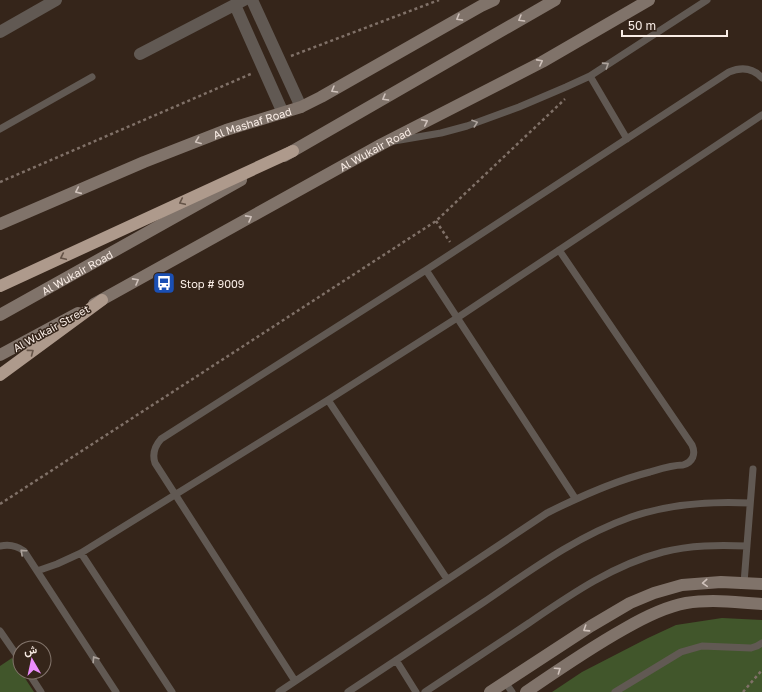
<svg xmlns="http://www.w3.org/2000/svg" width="762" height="692" font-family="'Golos Text',Vazirmatn,sans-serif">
<rect width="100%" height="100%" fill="#35251a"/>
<path fill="#41562b" d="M 722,618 L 762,620 L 762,692 L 552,692 L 582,672 L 648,638 L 676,625 Z
M 12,658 L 20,672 L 21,672 L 34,692 L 0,692 L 0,666 Z"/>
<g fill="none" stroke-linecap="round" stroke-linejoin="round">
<path stroke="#807168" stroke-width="2.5" stroke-dasharray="3 3" stroke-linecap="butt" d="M 291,56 L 439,0
M 0,182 L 253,73
M 436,221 L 450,242
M 0,504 L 436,221 L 565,99
M 743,692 L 762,670"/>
<path stroke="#615953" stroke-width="7" d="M 590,76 L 627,139
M 0,129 L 92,77
M 394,141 L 441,133 L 467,126 L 519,107 L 566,87 L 590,76 L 707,0
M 426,270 L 575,498
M 328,400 L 447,579
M 0,546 C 9,544 16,545 24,551 L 116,692
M 81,553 L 172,692
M 37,571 L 57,564 L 81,553 L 328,400 L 457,318 L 762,115
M 744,583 L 753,469
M 0,631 L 20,660
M 396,660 L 416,692
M 28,672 L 41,692
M 295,681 L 155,463 C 152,454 154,447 161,439 L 426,270 L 729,72 C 741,67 753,68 762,78
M 505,682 L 512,692
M 279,692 L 547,513 C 581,496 614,481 650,472 C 660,469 672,465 683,465 C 693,462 696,454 692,445 L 559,250
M 348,692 C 393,662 439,632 484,602 C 531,570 577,536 631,517 C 669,504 710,501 750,503
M 425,692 C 460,669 494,646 529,623 C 570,595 613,565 663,552 C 691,545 718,545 747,546
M 615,692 L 681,652 L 702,646 L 751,648 L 757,646 L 762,643"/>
<path stroke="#615953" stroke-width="12" d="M 252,0 L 301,107
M 235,5 L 283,113
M 0,32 L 56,0
M 140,54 L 244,0"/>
<g stroke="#80736a" stroke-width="12">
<path d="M 284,156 L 555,0"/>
<path id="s1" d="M 0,224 L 144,162 L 226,130 L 301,107 L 321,97 L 481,6 L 494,0"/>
<path id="s2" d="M 94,304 L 382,144 L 542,62 L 649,0"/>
<path id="s3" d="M 0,315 L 241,180"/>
<path d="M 0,355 L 78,313"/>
<path d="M 490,692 L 591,626 L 630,603 L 654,593 L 682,585 L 721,582 L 762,584"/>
<path d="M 526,692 C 558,670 590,648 624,629 C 643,618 664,607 686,603 C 710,599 738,602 762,604"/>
</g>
<path stroke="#ae9a8c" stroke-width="12" d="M 0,286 L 293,151
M 0,375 L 102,300"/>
</g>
<defs><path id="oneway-chevron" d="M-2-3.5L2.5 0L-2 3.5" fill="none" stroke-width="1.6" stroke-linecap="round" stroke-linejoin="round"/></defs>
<g stroke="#cfc2bb">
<use href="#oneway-chevron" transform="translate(459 18) rotate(150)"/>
<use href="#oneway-chevron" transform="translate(521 19) rotate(150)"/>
<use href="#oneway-chevron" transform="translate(540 62) rotate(-28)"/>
<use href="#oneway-chevron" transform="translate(334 90) rotate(150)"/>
<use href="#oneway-chevron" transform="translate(385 98) rotate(150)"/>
<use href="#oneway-chevron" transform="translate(425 122) rotate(-27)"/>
<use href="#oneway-chevron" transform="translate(198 141) rotate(159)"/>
<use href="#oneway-chevron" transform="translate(78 191) rotate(156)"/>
<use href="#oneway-chevron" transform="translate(249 218) rotate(-29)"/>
<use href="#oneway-chevron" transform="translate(136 281) rotate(-29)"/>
<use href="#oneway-chevron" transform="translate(705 583) rotate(176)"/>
<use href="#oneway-chevron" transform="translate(586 629) rotate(147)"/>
<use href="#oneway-chevron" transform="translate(558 670) rotate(-34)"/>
</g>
<g stroke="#ada39c">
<use href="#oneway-chevron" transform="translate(606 65) rotate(-33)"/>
<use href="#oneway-chevron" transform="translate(475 123) rotate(-19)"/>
<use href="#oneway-chevron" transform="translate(23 552) rotate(-138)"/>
<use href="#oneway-chevron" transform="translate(95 659) rotate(-123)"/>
</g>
<g stroke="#655448">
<use href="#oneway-chevron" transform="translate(182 202) rotate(155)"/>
<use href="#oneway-chevron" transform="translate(63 257) rotate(155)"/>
<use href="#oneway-chevron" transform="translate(31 352) rotate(-37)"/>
</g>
<defs>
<g id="bus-square" transform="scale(1.15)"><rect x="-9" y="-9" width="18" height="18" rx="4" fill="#1a4fb4" stroke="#35251a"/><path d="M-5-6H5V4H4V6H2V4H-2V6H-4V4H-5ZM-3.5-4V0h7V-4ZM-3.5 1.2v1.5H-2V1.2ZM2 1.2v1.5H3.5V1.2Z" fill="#fff"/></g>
</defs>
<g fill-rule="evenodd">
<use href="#bus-square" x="164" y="283"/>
</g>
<g text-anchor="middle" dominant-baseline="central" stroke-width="3" stroke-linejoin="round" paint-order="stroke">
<g font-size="11" fill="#f9ede6" stroke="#35251a">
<text stroke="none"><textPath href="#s1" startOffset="272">Al Mashaf Road</textPath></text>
<text stroke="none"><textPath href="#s2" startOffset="321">Al Wukair Road</textPath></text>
<text stroke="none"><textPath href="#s3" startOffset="88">Al Wukair Road</textPath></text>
<text transform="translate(51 328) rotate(-29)">Al Wukair Street</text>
</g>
<g font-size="11" fill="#f9ede6" stroke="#35251a" text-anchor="start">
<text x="180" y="283">Stop # 9009</text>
</g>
</g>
<g transform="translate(32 660) rotate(351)"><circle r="19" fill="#35251a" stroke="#83756c"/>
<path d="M0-3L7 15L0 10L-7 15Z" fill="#eb8dfc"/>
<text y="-6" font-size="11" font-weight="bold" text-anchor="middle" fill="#f9ede6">ش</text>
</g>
<path d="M622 30v6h105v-6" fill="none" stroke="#f9ede6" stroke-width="2"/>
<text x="628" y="30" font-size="12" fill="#f9ede6" stroke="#35251a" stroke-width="3" paint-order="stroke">50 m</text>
</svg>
